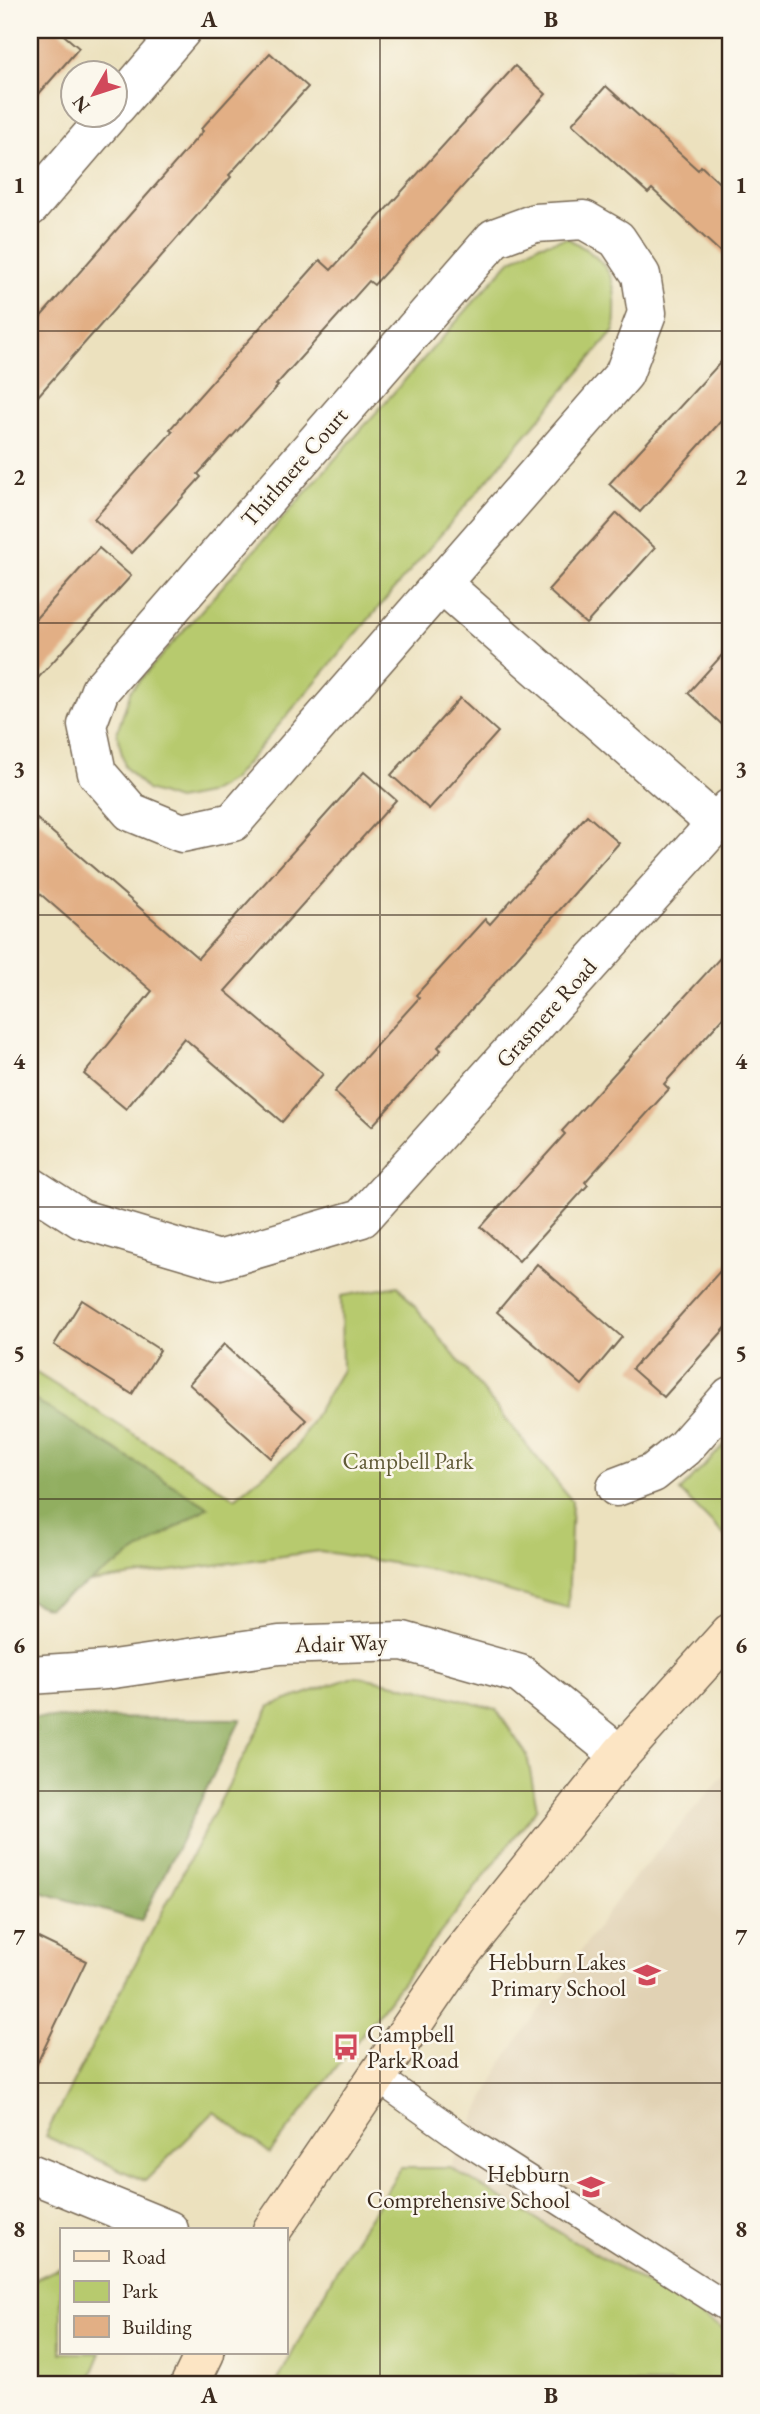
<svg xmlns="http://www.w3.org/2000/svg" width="760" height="2414" font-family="'EB Garamond',serif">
<rect width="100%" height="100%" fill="#fbf7ec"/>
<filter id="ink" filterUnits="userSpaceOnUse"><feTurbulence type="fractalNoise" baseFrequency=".0143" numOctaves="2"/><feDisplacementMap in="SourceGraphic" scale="14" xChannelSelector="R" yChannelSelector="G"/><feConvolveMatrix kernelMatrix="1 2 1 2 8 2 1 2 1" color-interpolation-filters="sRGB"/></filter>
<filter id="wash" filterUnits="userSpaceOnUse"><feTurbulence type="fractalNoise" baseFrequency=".00686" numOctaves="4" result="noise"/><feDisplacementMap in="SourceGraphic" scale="28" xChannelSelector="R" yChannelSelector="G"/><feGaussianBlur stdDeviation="1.57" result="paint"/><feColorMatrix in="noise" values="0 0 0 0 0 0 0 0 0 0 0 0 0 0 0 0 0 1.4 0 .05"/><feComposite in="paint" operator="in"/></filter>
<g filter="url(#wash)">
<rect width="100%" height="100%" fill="#ece1be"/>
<path fill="#e1d2b4" d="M 730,1768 L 730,2333 L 450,2168 L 503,2061 L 624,1890 Z"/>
<path fill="#b7ca6e" stroke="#797a46" stroke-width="2" d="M 567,238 C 614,264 618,279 614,331 L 232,780 L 207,794 L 177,800 L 147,790 L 125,767 L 117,733 L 131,690 L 509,262 L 538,245 Z
M 398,1286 L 572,1501 L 568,1608 L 433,1570 L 320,1551 L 30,1590 L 30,1369 L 235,1498 L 295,1449 L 342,1370 L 341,1296 Z
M 730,1439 L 730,1539 L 729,1540 L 680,1491 Z
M 356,1676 L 419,1689 L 496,1709 L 527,1755 L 537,1808 L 270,2153 L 214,2112 L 145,2181 L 45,2136 L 270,1706 Z
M 401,2168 L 450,2168 L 730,2333 L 730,2384 L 276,2384 L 343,2258 Z
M 61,2267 L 61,2353 L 101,2353 L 88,2384 L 30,2384 L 30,2282 Z"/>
<path fill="#91ae61" stroke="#666c40" stroke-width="2" d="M 30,1397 L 208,1507 L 48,1608 L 30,1601 Z
M 30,1718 L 241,1719 L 141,1921 L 30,1889 Z"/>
<g id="blocks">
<path fill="#e2af85" d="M 30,30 L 58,30 L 79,48 L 30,104 Z
M 270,53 L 308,87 L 229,175 L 231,177 L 30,405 L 30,329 L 203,131 L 201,129 Z
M 515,66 L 546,94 L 374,285 L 369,281 L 276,385 L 278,386 L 198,474 L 201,477 L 132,553 L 94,519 L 173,431 L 170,429 L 320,260 L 331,270 Z
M 606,86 L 698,170 L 701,166 L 730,193 L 730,261 L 652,189 L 648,193 L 572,124 Z
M 730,352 L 730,411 L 640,512 L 609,484 Z
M 617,513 L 655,548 L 586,624 L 548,590 Z
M 99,548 L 131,576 L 30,687 L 30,625 Z
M 730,646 L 730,732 L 688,693 Z
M 460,698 L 498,732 L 429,809 L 391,775 Z
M 364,772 L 396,800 L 225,991 L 323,1074 L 282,1122 L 184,1038 L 126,1109 L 84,1074 L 152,991 L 30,885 L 30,813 L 198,958 Z
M 587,815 L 619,843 L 438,1047 L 441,1050 L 372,1126 L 334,1092 L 419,998 L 416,995 L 485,919 L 490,924 Z
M 730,947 L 730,1010 L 664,1084 L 669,1089 L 585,1182 L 588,1185 L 519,1261 L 481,1227 L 565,1134 L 562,1131 Z
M 730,1260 L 730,1323 L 664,1397 L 632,1369 Z
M 537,1264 L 622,1337 L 582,1385 L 497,1312 Z
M 82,1300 L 160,1350 L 132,1394 L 54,1345 Z
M 224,1344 L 306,1420 L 271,1458 L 189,1384 Z
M 30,1934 L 86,1961 L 30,2078 Z"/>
</g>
</g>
<g filter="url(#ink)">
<use href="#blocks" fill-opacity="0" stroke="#796a56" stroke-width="2"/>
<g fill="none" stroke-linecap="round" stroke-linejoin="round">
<g stroke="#796a56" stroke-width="31">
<path id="lane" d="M 377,2077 L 464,2139 L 730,2309"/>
</g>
<g stroke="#796a56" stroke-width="41">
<path id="street" d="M 116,107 L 182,30
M 30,207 L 108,116
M 584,220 L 617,239 L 641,275 L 647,313 L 624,374 L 233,822 L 182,833 L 131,812 L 97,773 L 87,725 L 100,690 L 494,238 L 535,223 Z
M 442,584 L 716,824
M 30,1186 L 81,1219 L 219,1260 L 362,1218 L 730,808
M 616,1487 L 653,1473 L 684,1448 L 730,1396
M 30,1675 L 106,1670 L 279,1645 L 403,1641 L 520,1674 L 620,1755
M 30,2173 L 169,2230"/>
</g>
<g stroke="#796a56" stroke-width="41">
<path id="secondary" d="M 272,2230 L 460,1955 L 620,1755 L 730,1633
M 190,2384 L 205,2353"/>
</g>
<use href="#lane" stroke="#fff" stroke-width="28"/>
<use href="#street" stroke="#fff" stroke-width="38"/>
<use href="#secondary" stroke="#fce5c4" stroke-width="38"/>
</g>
</g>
<path fill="none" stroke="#3b2a1e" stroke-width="2" stroke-opacity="0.55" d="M 380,30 L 380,2384M 30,331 L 730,331M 30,623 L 730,623M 30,915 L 730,915M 30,1207 L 730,1207M 30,1499 L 730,1499M 30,1791 L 730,1791M 30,2083 L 730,2083"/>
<defs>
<g id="school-bare" transform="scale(2.1)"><path d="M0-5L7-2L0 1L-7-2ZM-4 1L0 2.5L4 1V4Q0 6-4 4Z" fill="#d1495b" stroke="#fbf7ec" stroke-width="2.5" paint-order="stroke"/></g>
<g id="bus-bare" transform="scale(2.1)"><path d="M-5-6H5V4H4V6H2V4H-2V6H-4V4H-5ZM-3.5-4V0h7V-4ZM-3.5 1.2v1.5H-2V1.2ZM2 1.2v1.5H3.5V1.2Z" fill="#d1495b" stroke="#fbf7ec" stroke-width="2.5" paint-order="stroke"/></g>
</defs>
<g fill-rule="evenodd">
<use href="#school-bare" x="647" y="1975"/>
<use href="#bus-bare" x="346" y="2047"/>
<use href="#school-bare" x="591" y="2187"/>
</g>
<g text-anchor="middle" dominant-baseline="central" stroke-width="5" stroke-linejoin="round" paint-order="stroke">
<g font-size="23" fill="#3b2a1e" stroke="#fbf7ec">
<text transform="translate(294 467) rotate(-49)">Thirlmere Court</text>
<text transform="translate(546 1013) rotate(-48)">Grasmere Road</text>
<text transform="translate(341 1643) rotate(-2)">Adair Way</text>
</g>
<g font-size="23" fill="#605a36" stroke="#fbf7ec">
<text x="408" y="1461">Campbell Park</text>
</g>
<g font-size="23" fill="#3b2a1e" stroke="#fbf7ec" text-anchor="end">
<text x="626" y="1962">Hebburn Lakes<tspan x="626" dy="26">Primary School</tspan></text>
<text x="367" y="2034" text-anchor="start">Campbell<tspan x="367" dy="26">Park Road</tspan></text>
<text x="570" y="2174">Hebburn<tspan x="570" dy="26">Comprehensive School</tspan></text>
</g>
</g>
<rect width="760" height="2414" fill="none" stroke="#fbf7ec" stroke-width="77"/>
<rect x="60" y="2228" width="228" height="126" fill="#fbf7ec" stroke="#aea59a" stroke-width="2"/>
<rect x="74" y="2251" width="35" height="10" fill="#fce5c4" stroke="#aea59a" stroke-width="2"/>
<text x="122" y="2264" font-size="21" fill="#3b2a1e">Road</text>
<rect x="74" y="2281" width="35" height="21" fill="#b7ca6e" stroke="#aea59a" stroke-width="2"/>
<text x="122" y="2298" font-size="21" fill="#3b2a1e">Park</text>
<rect x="74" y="2316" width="35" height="21" fill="#e2af85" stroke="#aea59a" stroke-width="2"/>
<text x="122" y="2334" font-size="21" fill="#3b2a1e">Building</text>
<g transform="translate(94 94) rotate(231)"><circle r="33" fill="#fbf7ec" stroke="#aea59a" stroke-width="2"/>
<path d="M0-5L12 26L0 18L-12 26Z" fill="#d1495b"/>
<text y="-10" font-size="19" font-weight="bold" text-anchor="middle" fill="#3b2a1e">N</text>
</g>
<rect x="38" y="38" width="684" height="2338" fill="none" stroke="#3b2a1e" stroke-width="2.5"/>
<g font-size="23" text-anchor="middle" font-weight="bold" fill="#3b2a1e">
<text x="209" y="27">A</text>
<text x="551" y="27">B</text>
<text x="19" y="193">1</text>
<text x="741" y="193">1</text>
<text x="19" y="485">2</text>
<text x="741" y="485">2</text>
<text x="19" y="777">3</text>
<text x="741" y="777">3</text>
<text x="19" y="1069">4</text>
<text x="741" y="1069">4</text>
<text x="19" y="1361">5</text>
<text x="741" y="1361">5</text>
<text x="19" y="1653">6</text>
<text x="741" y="1653">6</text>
<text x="19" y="1945">7</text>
<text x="741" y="1945">7</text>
<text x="19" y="2237">8</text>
<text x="741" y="2237">8</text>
<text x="209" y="2403">A</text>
<text x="551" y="2403">B</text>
</g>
</svg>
